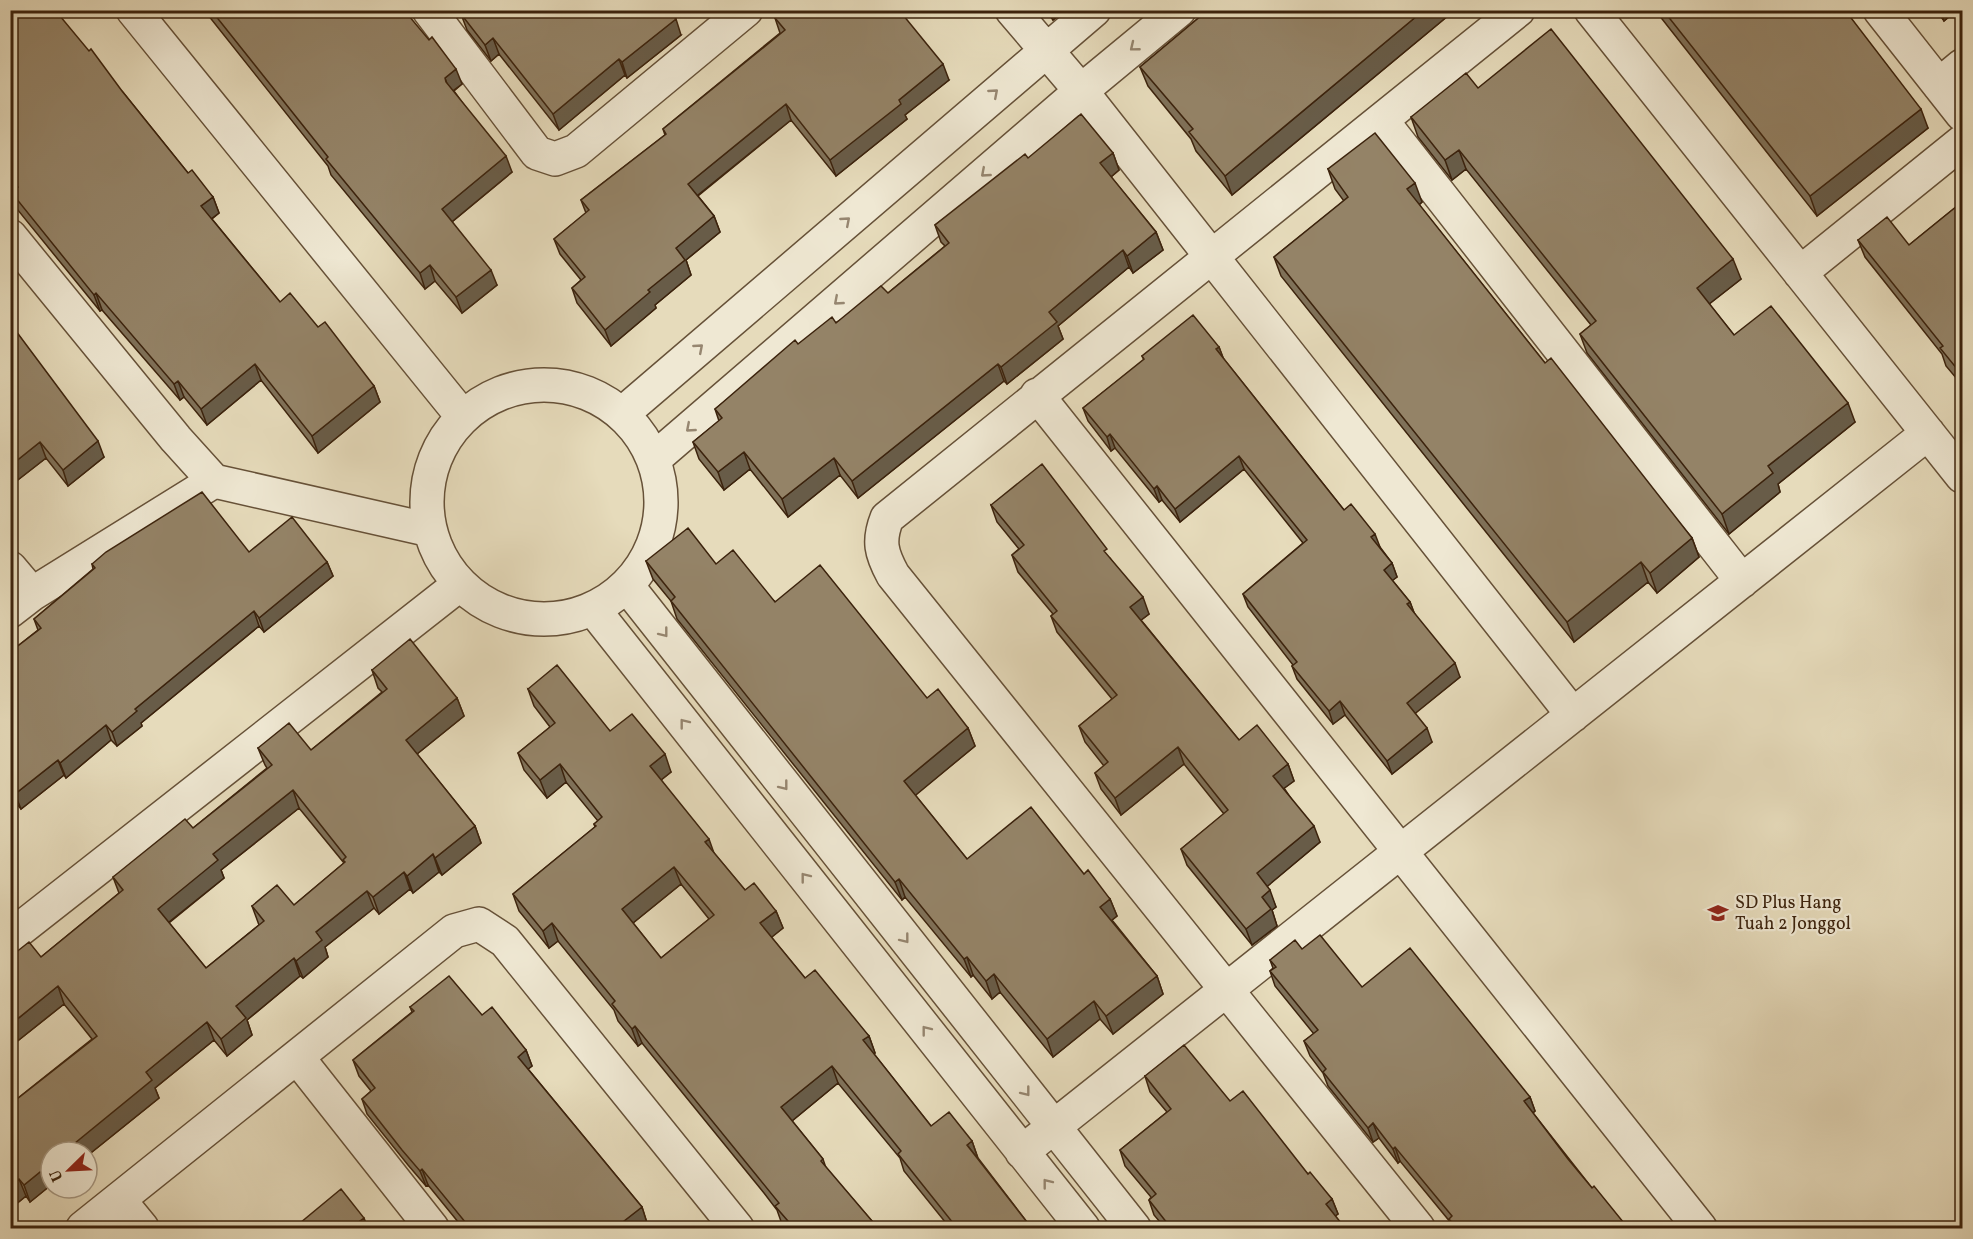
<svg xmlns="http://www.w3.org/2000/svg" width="1973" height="1239" font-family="Vollkorn,serif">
<rect width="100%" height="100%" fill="#e6dbbb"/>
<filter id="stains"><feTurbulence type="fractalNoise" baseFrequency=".00333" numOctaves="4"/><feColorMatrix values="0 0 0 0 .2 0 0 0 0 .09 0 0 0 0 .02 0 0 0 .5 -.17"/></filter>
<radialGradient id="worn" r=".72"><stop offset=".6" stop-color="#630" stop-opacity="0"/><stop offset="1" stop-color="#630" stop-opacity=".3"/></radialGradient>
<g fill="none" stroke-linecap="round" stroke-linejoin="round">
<g stroke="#665138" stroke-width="36">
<path id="minor" d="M 133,10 L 463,417
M 429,10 L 537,153 L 555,159 L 576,151 L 746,10
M 1012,10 L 1081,91 L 1573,715
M 1591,10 L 1962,476
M 1880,10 L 1962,114
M 1939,85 L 1962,66
M 1382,121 L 1742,581
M 10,236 L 176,439 L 214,481 L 430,530
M 1800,273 L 1962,142
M427 502a117 117 0 1 1 234 0a117 117 0 1 1-234 0Z
M 1037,395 L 1700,1228
M 622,414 L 1094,10
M 654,459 L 1081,91 L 1179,10
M 10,568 L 32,594
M 628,587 L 1134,1228
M 594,610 L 1083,1228
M 10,611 L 32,594 L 214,481
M 10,937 L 460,584
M 297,1057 L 432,1228
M 1022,1152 L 1928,433
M 119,1200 L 142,1228
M 83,1228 L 454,931 L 479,924 L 505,941 L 737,1228
M 1418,1228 L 893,575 C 881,553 878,541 887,518 L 1518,10"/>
</g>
<use href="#minor" stroke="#efe8d3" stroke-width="33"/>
</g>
<path fill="#7f7159" stroke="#3c230d" stroke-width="1.5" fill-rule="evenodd" d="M 10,10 L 122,91 L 188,173 L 213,197 L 219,213 L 212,219 L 280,302 L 318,327 L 374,386 L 380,402 L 318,453 L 261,380 L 207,425 L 184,397 L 180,400 L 102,310 L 100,311 L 17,209 L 11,192 L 14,190 L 10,186 Z
M 204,10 L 385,10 L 390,16 L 462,84 L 454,91 L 512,172 L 452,222 L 497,285 L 462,313 L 435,281 L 425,289 L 331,175 L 328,166 Z
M 1045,10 L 1065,10 L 1053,20 Z
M 1208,10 L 1455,10 L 1232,195 L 1196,151 L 1191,139 L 1148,86 L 1140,67 Z
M 1655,10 L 1845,10 L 1928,128 L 1817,216 Z
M 1936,10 L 1957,10 L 1944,21 Z
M 461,14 L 681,35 L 627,78 L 625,75 L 559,130 L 499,54 L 491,61 L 467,30 Z
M 775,18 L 949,80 L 905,115 L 907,119 L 836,176 L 791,120 L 698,196 L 714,216 L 720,232 L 686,260 L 691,275 L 655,305 L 656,308 L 611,346 L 577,303 L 572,288 L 581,280 L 560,254 L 554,239 L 586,213 L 581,200 L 665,135 L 663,129 L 780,33 Z
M 1478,88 L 1741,279 L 1709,304 L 1734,335 L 1855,422 L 1778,484 L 1780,492 L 1729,534 L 1587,353 L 1580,334 L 1591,325 L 1466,169 L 1452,180 L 1418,137 L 1411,117 Z
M 1113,153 L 1119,170 L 1111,177 L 1156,232 L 1163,250 L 1133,273 L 1129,267 L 1058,326 L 1063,339 L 1007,384 L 1004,381 L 858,498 L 840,475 L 788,517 L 750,469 L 724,490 L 699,459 L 693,442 L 719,421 L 715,409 L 798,344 L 888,293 L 945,246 L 941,242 L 935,225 L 1028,158 Z
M 1328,169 L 1422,202 L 1419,205 L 1545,363 L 1692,538 L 1699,557 L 1657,593 L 1648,582 L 1574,642 L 1281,276 L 1274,257 L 1344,201 L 1335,189 Z
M 1962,202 L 1962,385 L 1946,366 L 1942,354 L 1865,257 L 1858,240 L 1909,245 Z
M 10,323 L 104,457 L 68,486 L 46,458 L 10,486 Z
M 1219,347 L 1223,358 L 1344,510 L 1380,547 L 1392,563 L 1397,577 L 1392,580 L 1410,602 L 1414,613 L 1460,677 L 1415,713 L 1432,742 L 1392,774 L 1345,715 L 1333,724 L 1297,679 L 1292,666 L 1293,665 L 1248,607 L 1243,594 L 1303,543 L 1244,469 L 1180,522 L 1162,500 L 1159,502 L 1115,448 L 1111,451 L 1088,421 L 1083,408 L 1144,360 L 1142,356 Z
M 991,505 L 1110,558 L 1149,614 L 1141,620 L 1239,740 L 1288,764 L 1294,781 L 1284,788 L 1320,842 L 1267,886 L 1276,907 L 1272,910 L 1277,926 L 1252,945 L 1187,865 L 1181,849 L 1224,814 L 1184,764 L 1121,815 L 1101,789 L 1095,773 L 1104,766 L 1085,742 L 1079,726 L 1112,699 L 1057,632 L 1051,616 L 1053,614 L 1018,572 L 1012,555 L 1019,549 L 997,522 Z
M 249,552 L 327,562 L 333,576 L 264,632 L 259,626 L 141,723 L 142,726 L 117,746 L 111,740 L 66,778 L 64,775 L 21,809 L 10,796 L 10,652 L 38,630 L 34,619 L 93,569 L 92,564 Z
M 646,561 L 716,564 L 927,698 L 968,728 L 975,746 L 915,795 L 967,859 L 1084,874 L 1110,899 L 1117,916 L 1112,920 L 1157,976 L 1163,994 L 1113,1034 L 1100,1019 L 1053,1057 L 1000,992 L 992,999 L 973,975 L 971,977 L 905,897 L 902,900 L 677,619 L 671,601 L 653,579 Z
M 372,670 L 457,698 L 464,716 L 417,754 L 475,826 L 481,843 L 442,875 L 439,872 L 413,893 L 410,889 L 379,914 L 374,908 L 325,947 L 328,957 L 303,978 L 300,976 L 247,1020 L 252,1035 L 227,1056 L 214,1040 L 155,1088 L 159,1098 L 87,1156 L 87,1152 L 51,1152 L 51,1185 L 30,1202 L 26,1196 L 10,1209 L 17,1099 L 92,1039 L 64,1004 L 10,1047 L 10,957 L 41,957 L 119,893 L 113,877 L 193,828 L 267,768 L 265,765 L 258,748 L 311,750 L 382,692 L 378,688 ZM 299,808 L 344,863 L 294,905 L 252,906 L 259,925 L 206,968 L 169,923 L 224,878 L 221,870 Z
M 528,689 L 610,731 L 671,772 L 661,780 L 714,853 L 745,890 L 776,911 L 783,928 L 771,937 L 805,978 L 869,1036 L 875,1053 L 874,1054 L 931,1126 L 972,1141 L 978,1158 L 1030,1226 L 1031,1228 L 950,1228 L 904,1171 L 900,1158 L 838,1083 L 792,1121 L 823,1159 L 826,1168 L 878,1228 L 786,1228 L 782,1224 L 777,1210 L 764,1193 L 642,1043 L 638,1046 L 618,1021 L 614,1010 L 558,941 L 549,948 L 519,911 L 513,894 L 595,827 L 594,824 L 598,821 L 566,782 L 547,798 L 524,770 L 518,753 L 550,727 L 534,706 ZM 681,884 L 709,919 L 661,958 L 633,923 Z
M 1302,949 L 1530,1097 L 1535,1111 L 1533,1113 L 1592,1188 L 1628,1228 L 1453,1228 L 1451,1223 L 1400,1161 L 1398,1163 L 1379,1138 L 1373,1142 L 1328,1086 L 1323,1073 L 1310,1056 L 1304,1041 L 1314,1034 L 1275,986 L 1270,971 L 1273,968 L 1270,960 Z
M 410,1007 L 482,1015 L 526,1050 L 532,1066 L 528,1069 L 642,1207 L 647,1223 L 640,1228 L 463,1228 L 428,1185 L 426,1186 L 408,1165 L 367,1114 L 362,1099 L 371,1091 L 359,1076 L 353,1060 L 412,1012 Z
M 1145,1076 L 1230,1101 L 1308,1174 L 1332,1199 L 1338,1214 L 1335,1216 L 1345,1228 L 1165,1228 L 1154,1215 L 1149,1200 L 1151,1197 L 1125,1166 L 1120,1150 L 1167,1112 L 1150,1092 Z"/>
<path fill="#685c48" stroke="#3c230d" stroke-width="1.5" d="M 1049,10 L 1065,10 L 1053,20 Z
M 1424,10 L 1455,10 L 1232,195 L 1225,176 Z
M 1940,10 L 1957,10 L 1944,21 Z
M 676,19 L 681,35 L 627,78 L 622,62 Z
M 493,38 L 499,54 L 491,61 L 485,45 Z
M 619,59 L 625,75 L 559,130 L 553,114 Z
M 943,64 L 949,80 L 905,115 L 907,119 L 836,176 L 830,160 L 899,100 Z
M 456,69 L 462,84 L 450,93 L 445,78 Z
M 786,104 L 791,120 L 693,199 L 688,184 Z
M 1921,109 L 1928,128 L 1817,216 L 1810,196 Z
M 1459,150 L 1466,169 L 1452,180 L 1445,160 Z
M 1113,153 L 1119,170 L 1106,181 L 1100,163 Z
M 506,156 L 512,172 L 448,225 L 442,209 Z
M 1415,183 L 1422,202 L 1414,209 L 1407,189 Z
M 213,197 L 219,213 L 207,222 L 201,206 Z
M 714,216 L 720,232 L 686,260 L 691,275 L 655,305 L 656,308 L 611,346 L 605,330 L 648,290 L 676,248 Z
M 1156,232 L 1163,250 L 1133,273 L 1127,256 Z
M 1123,250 L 1129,267 L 1058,326 L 1063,339 L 1007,384 L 1001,367 L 1049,312 Z
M 1733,259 L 1741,279 L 1704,308 L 1697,288 Z
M 430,265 L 435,281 L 425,289 L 420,273 Z
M 491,270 L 497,285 L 462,313 L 456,297 Z
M 96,293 L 102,310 L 100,311 L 94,295 Z
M 1219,347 L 1224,360 L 1216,349 Z
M 255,364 L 261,380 L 207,425 L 201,409 Z
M 998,364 L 1004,381 L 858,498 L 852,481 Z
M 178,381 L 184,397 L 180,400 L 174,384 Z
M 374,386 L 380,402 L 318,453 L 312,436 Z
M 1848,403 L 1855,422 L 1778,484 L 1780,492 L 1729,534 L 1722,514 L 1768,466 Z
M 1110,434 L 1115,448 L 1111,451 L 1107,437 Z
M 98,441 L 104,457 L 68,486 L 63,470 Z
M 40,442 L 46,458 L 10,486 L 10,466 Z
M 744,452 L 750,469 L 724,490 L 718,472 Z
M 1239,456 L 1244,469 L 1180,522 L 1175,509 Z
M 834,458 L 840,475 L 788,517 L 782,499 Z
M 1157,486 L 1162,500 L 1159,502 L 1154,489 Z
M 1375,534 L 1380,547 L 1376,551 L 1371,537 Z
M 1692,538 L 1699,557 L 1657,593 L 1650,573 Z
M 327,562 L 333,576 L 264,632 L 259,618 Z
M 1641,562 L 1648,582 L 1574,642 L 1567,622 Z
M 1392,563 L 1397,577 L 1389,583 L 1384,570 Z
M 1143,597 L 1149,614 L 1136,624 L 1130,607 Z
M 1410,602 L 1415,615 L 1407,604 Z
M 254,611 L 259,626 L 141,723 L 142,726 L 117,746 L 112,732 L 135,709 Z
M 1455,663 L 1460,677 L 1412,716 L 1407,703 Z
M 457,698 L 464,716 L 412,758 L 406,740 Z
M 1340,701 L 1345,715 L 1333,724 L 1329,711 Z
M 106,725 L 111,740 L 66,778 L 60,763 Z
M 968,728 L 975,746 L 911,799 L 904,781 Z
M 1427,728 L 1432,742 L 1392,774 L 1387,761 Z
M 1178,747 L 1184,764 L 1121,815 L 1115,798 Z
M 665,754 L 671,772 L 656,784 L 650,766 Z
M 58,760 L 64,775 L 21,809 L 15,794 Z
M 560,764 L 566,782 L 547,798 L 540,780 Z
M 1288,764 L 1294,781 L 1279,792 L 1273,776 Z
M 293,790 L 299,808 L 221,870 L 224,878 L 164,926 L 158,909 L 213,854 Z
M 475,826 L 481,843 L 442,875 L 435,858 Z
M 1314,826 L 1320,842 L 1263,890 L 1257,873 Z
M 709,839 L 715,856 L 705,842 Z
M 433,854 L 439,872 L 413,893 L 407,876 Z
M 674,867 L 681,884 L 628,927 L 622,909 Z
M 404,872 L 410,889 L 379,914 L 373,897 Z
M 899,879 L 905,897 L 902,900 L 895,882 Z
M 1270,890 L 1276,907 L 1272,910 L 1277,926 L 1252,945 L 1246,929 L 1262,897 Z
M 367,891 L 374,908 L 325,947 L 328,957 L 303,978 L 296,961 L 316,932 Z
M 1110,899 L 1117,916 L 1107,924 L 1100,907 Z
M 776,911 L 783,928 L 767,941 L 760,923 Z
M 552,923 L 558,941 L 549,948 L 543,931 Z
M 967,957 L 973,975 L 971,977 L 964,959 Z
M 294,958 L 300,976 L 247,1020 L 252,1035 L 227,1056 L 221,1039 L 236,1006 Z
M 994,974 L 1000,992 L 992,999 L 986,981 Z
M 1157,976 L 1163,994 L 1113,1034 L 1106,1016 Z
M 58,986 L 64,1004 L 10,1047 L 10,1025 Z
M 1094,1001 L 1100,1019 L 1053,1057 L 1047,1039 Z
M 207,1022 L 214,1040 L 155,1088 L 159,1098 L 87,1156 L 87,1152 L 64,1152 L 146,1072 Z
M 635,1026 L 642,1043 L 638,1046 L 632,1029 Z
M 869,1036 L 875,1053 L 869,1058 L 863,1040 Z
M 526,1050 L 532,1066 L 523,1073 L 518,1057 Z
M 832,1066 L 838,1083 L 787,1125 L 781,1107 Z
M 1530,1097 L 1535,1111 L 1529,1116 L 1524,1101 Z
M 1373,1123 L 1379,1138 L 1373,1142 L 1368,1128 Z
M 972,1141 L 978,1159 L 967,1145 Z
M 1395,1147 L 1400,1161 L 1398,1163 L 1393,1149 Z
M 51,1163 L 51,1185 L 30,1202 L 24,1185 Z
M 422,1169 L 428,1185 L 426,1186 L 420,1171 Z
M 19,1179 L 26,1196 L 10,1209 L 10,1186 Z
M 1332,1199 L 1338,1214 L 1331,1219 L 1326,1204 Z
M 642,1207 L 647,1223 L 640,1228 L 615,1228 Z
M 364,1218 L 368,1228 L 362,1228 L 360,1221 Z"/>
<path fill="#948367" stroke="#3c230d" stroke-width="1.5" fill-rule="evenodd" d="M 10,10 L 55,10 L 89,51 L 91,49 L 122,91 L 188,173 L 192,170 L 213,197 L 201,206 L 280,302 L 290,293 L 318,327 L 325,322 L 374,386 L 312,436 L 255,364 L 201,409 L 178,381 L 174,384 L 96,293 L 94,295 L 11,192 L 18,187 L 10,177 Z
M 211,10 L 385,10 L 390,16 L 397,10 L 404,10 L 429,40 L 432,37 L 456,69 L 445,78 L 446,82 L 506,156 L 442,209 L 491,270 L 456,297 L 430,265 L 420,273 L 326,159 L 328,157 Z
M 465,10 L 669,10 L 676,19 L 622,62 L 619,59 L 553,114 L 493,38 L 485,45 L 461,14 Z
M 784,10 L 899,10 L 943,64 L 899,100 L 901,104 L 830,160 L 786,104 L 688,184 L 714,216 L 676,248 L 685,260 L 648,290 L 650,292 L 605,330 L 572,288 L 585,277 L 554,239 L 589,210 L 581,200 L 666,134 L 663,129 L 785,30 L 775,18 Z
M 1208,10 L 1424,10 L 1225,176 L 1189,132 L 1193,129 L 1140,67 Z
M 1663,10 L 1845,10 L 1921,109 L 1810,196 Z
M 1551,29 L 1733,259 L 1697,288 L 1734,335 L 1771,306 L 1848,403 L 1768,466 L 1773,473 L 1722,514 L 1580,334 L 1596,321 L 1459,150 L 1445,160 L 1411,117 L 1466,73 L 1478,88 Z
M 1081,114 L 1113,153 L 1100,163 L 1156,232 L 1127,256 L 1123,250 L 1049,312 L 1057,322 L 1001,367 L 998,364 L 852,481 L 834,458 L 782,499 L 744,452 L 718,472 L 693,442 L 722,418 L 715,409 L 795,340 L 798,344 L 832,317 L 836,323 L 881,286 L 888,293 L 949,243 L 935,225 L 1025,154 L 1028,158 Z
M 1375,133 L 1415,183 L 1407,189 L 1545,363 L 1551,358 L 1692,538 L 1650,573 L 1641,562 L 1567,622 L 1274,257 L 1348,197 L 1328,169 Z
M 1962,202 L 1962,375 L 1940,348 L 1943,346 L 1858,240 L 1887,217 L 1909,245 Z
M 1193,315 L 1219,347 L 1216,349 L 1344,510 L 1351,504 L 1375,534 L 1371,537 L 1392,563 L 1384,570 L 1410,602 L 1407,604 L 1455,663 L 1407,703 L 1427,728 L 1387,761 L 1340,701 L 1329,711 L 1292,666 L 1297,662 L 1243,594 L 1307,540 L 1239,456 L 1175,509 L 1157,486 L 1154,489 L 1110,434 L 1107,437 L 1083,408 L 1144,359 L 1142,356 Z
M 10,323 L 98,441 L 63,470 L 40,442 L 10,466 Z
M 1042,464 L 1107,549 L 1104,551 L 1143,597 L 1130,607 L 1239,740 L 1257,725 L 1288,764 L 1273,776 L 1314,826 L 1257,873 L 1270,890 L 1262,897 L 1271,909 L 1246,929 L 1181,849 L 1228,810 L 1178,747 L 1115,798 L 1095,773 L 1108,762 L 1079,726 L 1117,695 L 1051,616 L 1057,611 L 1012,555 L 1024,545 L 991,505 Z
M 202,492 L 249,552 L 292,517 L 327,562 L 259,618 L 254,611 L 135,709 L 137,711 L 112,732 L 106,725 L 60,763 L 58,760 L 15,794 L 10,788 L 10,652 L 41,628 L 34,619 L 95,568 L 92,564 L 106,552 Z
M 688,528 L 716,564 L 733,550 L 775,602 L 820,565 L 927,698 L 938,689 L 968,728 L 904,781 L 967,859 L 1031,807 L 1084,874 L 1088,870 L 1110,899 L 1100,907 L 1157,976 L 1106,1016 L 1094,1001 L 1047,1039 L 994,974 L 986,981 L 967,957 L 964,959 L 899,879 L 895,882 L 671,601 L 675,597 L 646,561 Z
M 410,639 L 457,698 L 406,740 L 475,826 L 435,858 L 433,854 L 407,876 L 404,872 L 373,897 L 367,891 L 316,932 L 322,940 L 296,961 L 294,958 L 236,1006 L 246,1018 L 221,1039 L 207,1022 L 146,1072 L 152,1080 L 64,1152 L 51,1152 L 51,1163 L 24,1185 L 19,1179 L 10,1186 L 10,1091 L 17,1099 L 97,1036 L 58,986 L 10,1025 L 10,957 L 29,942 L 41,957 L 123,890 L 113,877 L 185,819 L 193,828 L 272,765 L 258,748 L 289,723 L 311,750 L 387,689 L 372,670 ZM 293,790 L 346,857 L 343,860 L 345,862 L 294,905 L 277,885 L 252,906 L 264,921 L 206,968 L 158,909 L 218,860 L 213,854 Z
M 557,665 L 610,731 L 632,714 L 665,754 L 650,766 L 709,839 L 705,842 L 745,890 L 754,883 L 776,911 L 760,923 L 805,978 L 815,970 L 869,1036 L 863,1040 L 931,1126 L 949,1112 L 972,1141 L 967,1145 L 1030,1226 L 1027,1228 L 957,1228 L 898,1154 L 901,1151 L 832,1066 L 781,1107 L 823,1159 L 821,1161 L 878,1228 L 794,1228 L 775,1206 L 779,1203 L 757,1176 L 635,1026 L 632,1029 L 612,1004 L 615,1001 L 552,923 L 543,931 L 513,894 L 596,826 L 594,824 L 602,817 L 560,764 L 540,780 L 518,753 L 555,723 L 528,689 ZM 674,867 L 714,915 L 661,958 L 622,909 Z
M 1320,935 L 1362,987 L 1410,948 L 1530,1097 L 1524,1101 L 1568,1159 L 1592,1188 L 1594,1186 L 1628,1228 L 1457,1228 L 1449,1219 L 1452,1216 L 1395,1147 L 1393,1149 L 1373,1123 L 1368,1128 L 1323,1072 L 1326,1069 L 1304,1041 L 1318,1030 L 1270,971 L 1276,967 L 1270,960 L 1295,940 L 1302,949 Z
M 449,976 L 482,1015 L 492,1007 L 526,1050 L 518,1057 L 642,1207 L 615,1228 L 470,1228 L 422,1169 L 420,1171 L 402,1150 L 362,1099 L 375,1088 L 353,1060 L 414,1011 L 410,1007 Z
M 1184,1045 L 1230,1101 L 1243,1091 L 1308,1174 L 1310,1172 L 1332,1199 L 1326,1204 L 1345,1228 L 1171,1228 L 1149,1200 L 1156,1194 L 1120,1150 L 1171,1109 L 1145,1076 Z
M 341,1189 L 364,1218 L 360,1221 L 365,1228 L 294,1228 Z"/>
<defs><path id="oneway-chevron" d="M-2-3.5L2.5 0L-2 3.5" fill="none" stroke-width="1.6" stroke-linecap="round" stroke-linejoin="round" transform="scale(1.5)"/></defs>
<g stroke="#968670">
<use href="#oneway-chevron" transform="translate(1134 47) rotate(141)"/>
<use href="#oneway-chevron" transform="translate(994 93) rotate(-41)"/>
<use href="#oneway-chevron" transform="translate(985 173) rotate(139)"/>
<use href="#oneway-chevron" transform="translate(846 221) rotate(-41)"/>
<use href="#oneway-chevron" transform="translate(838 301) rotate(139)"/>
<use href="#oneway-chevron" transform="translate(699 348) rotate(-41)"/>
<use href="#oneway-chevron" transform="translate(690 428) rotate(139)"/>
<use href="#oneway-chevron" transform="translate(664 633) rotate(52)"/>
<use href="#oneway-chevron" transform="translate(684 723) rotate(-128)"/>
<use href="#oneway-chevron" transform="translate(784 786) rotate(52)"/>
<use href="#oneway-chevron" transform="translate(805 877) rotate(-128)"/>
<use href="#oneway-chevron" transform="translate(905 939) rotate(52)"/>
<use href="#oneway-chevron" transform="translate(926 1030) rotate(-128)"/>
<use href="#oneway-chevron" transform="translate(1026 1092) rotate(52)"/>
<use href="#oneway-chevron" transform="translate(1047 1183) rotate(-128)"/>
</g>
<defs>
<g id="school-bare" transform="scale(1.62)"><path d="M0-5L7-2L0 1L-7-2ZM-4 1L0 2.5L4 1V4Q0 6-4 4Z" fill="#8f2418" stroke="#efe8d3" stroke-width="2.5" paint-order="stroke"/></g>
</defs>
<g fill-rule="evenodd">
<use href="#school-bare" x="1718" y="913"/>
</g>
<g text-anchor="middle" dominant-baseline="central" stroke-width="4.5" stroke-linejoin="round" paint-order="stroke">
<g font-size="18" fill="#3c230d" stroke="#efe8d3" text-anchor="start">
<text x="1735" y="903">SD Plus Hang<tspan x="1735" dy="21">Tuah 2 Jonggol</tspan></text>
</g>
</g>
<rect width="1973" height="1239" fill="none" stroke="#e6dbbb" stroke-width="36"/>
<rect x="12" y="12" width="1949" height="1215" fill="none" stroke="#3c230d" stroke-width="3"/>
<rect x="18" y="18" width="1937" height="1203" fill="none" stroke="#3c230d" stroke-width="1.5"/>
<g transform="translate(69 1170) rotate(246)"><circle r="28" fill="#efe8d3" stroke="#a79984" stroke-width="1.5"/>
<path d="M0-4.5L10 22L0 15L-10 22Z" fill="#8f2418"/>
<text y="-9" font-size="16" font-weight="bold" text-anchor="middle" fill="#3c230d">U</text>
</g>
<rect width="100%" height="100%" filter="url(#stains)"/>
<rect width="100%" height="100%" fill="url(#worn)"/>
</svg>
